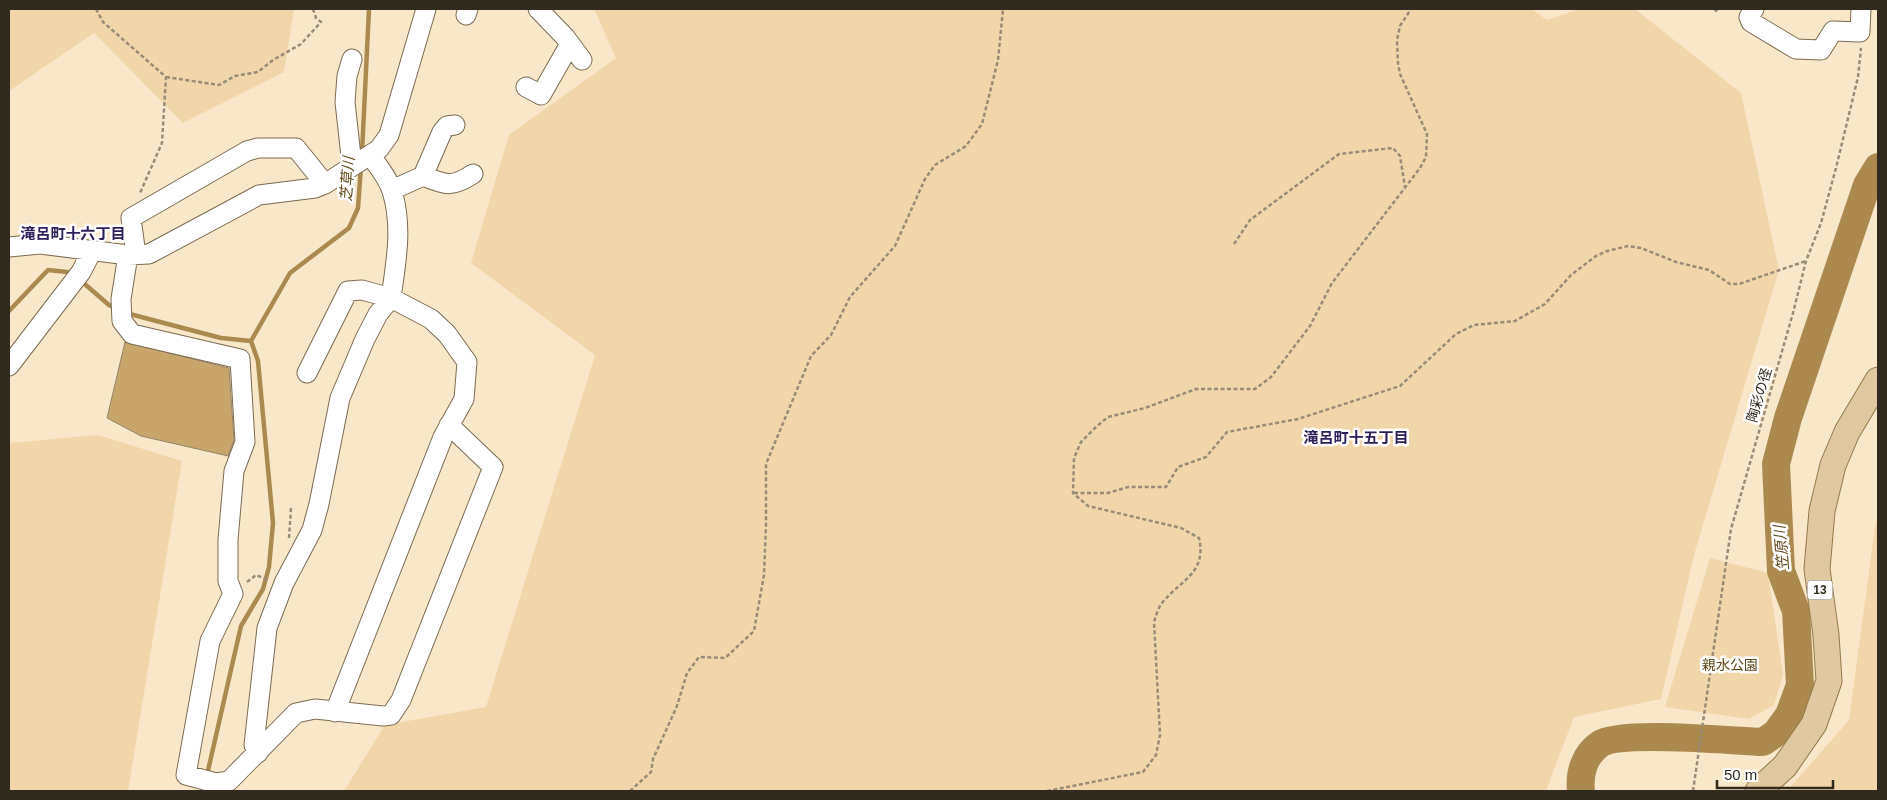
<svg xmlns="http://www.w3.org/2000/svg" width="1887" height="800" font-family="Helvetica,'Noto Sans JP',sans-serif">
<rect width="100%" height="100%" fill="#f9e7c9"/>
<path fill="#f1d6a9" d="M 9,9 L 294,9 L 284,72 L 183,123 L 94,33 L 9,91 Z
M 594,9 L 1532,9 L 1547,20 L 1579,9 L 1635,9 L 1741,93 L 1779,270 L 1694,555 L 1661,699 L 1574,717 L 1546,791 L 344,791 L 385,725 L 486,707 L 595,355 L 471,263 L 509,135 L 616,58 Z
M 98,435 L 182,461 L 128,791 L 9,791 L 9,443 Z
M 1878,517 L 1878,791 L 1787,791 L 1849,720 L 1875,527 Z
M 1710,558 L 1768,573 L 1783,675 L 1774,705 L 1749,719 L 1665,707 Z"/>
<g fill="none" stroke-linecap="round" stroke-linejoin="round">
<path stroke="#ac8a4f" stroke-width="4.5" d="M 362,153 L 369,9
M 80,280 L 109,305 L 117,309
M 9,311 L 48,270 L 67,272 L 74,276
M 126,313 L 221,338 L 251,341
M 251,341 L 290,273 L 349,228 L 358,208 L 361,166
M 207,775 L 241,626 L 263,589 L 269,567 L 273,523 L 258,361 L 251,341"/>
<path stroke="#ac8a4f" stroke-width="28" d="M 1581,791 C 1579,774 1584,755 1600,744 C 1621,730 1732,741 1763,742 L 1776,733 L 1789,715 L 1800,685 L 1796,611 L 1781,571 L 1776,464 L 1788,418 L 1867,185 L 1878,167"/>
</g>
<path fill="#c8a56a" stroke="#96856a" d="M 125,342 L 229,368 L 234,440 L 228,456 L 141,436 L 107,418 Z"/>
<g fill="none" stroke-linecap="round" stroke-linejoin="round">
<g stroke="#7b6b50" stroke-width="21">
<path id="minor" d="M 538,9 L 565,37 L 582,60
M 1754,9 L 1749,17 L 1751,22 L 1796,49 L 1821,50 L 1833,31 L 1860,32 L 1861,9
M 466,15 L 468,9
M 526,87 L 541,95 L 570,44
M 352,165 L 345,102 L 347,76 L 352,59
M 423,176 C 447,185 451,188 473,174
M 392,190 L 423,176 L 442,132 L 447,126 L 455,125
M 9,247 L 40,244 L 128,255 L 149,254 L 259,195 L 315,188 L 325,184 L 379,149 L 389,135 L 426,9
M 128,255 L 121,299 L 122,321 L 132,334 L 240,359 L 245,442 L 234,471 L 228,540 L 228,581 L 233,594 L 210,641 L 186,775 L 216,783 L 229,781 L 296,713 L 315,709 L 383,716 L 391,715 L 401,700 L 493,467 L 449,425
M 136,255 L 131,218 L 247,151 L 258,148 L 296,148 L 325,184
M 9,366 L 81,272 L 92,251
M 335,712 L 443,437 L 464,399 L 467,362 L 447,334 L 431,319 L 391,298 C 396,262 403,227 392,191 C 388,178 378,166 370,155
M 258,753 L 254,745 L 267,628 L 284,583 L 312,530 L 319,504 L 340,398 L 365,339 L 378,314 L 391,298 L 362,290 L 348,291 L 307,373"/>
</g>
<g stroke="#957a4a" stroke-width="27">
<path id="major" d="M 1758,791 L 1785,766 L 1814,724 L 1829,681 L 1826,635 L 1817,569 L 1822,511 L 1833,465 L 1847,432 L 1878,380"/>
</g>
<path stroke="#998c77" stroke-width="2.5" stroke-dasharray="4 2.5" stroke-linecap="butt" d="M 96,9 L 103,22 L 166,77 L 162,143 L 140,193
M 1714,9 L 1718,12
M 166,77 L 219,85 L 235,76 L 258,72 L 273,60 L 301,44 L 321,22 L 316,18 L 313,9
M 1234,244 L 1250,220 L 1339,154 L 1393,148 L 1400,156 L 1405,187
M 1074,493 L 1108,493 L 1128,487 L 1166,487 L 1178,467 L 1206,457 L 1227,432 L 1298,419 L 1400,386 L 1456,334 L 1474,325 L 1515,321 L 1545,304 L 1571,275 L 1596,256 L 1607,251 L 1628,246 L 1641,248 L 1676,262 L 1709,270 L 1730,284 L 1739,284 L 1806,261
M 289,538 L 291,508
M 247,582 L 256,575 L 268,580
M 630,791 L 651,772 L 653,759 L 677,706 L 687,673 L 699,657 L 725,658 L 754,631 L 764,575 L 766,525 L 766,464 L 811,356 L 831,335 L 850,297 L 895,246 L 925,179 L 935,165 L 966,146 L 982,124 L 998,60 L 1003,9
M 1047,791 L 1143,772 L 1156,755 L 1160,735 L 1154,622 C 1156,616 1158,608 1162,603 C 1180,580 1207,574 1199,538 L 1181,528 L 1088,506 L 1073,493 L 1074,458 L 1081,442 L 1096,427 L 1108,417 L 1145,408 L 1196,389 L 1255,389 L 1271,377 L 1310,326 L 1332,283 L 1420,168 L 1426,157 L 1427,134 L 1400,74 L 1398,63 L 1397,40 L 1400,26 L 1411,9
M 1693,791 L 1731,529 L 1793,313 L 1806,261 L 1821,223 L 1836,168 L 1858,77 L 1861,48"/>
<use href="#minor" stroke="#fff" stroke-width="19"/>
<use href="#major" stroke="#e0c9a1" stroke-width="25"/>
</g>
<g text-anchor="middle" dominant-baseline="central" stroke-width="5" stroke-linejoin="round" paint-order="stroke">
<rect fill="#fff" stroke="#6f6a62" stroke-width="1" x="1807.5" y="580.5" width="25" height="19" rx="4"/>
<g font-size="12" font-weight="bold" fill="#312a1e">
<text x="1820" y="590">13</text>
</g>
<g font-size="14" fill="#312a1e" stroke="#fff">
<text transform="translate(1759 395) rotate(-74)">陶彩の径</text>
</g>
<g font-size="14" fill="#5e4517" stroke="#fff">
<text x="1730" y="665">親水公園</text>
</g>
<g font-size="15" font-style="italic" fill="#62491b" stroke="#fff">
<text transform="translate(347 179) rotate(-86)">芝草川</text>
<text transform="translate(1781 548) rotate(-95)">笠原川</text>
</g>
<g font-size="15" font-weight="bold" fill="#2e205a" stroke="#fff">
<text x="73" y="233">滝呂町十六丁目</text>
<text x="1356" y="437">滝呂町十五丁目</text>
</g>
</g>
<rect width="1887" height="800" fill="none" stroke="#312a1e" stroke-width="20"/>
<path d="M1717 780v8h116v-8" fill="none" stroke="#312a1e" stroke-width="2.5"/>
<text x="1724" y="780" font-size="15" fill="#312a1e" stroke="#ffffff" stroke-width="4" paint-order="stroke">50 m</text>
</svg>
